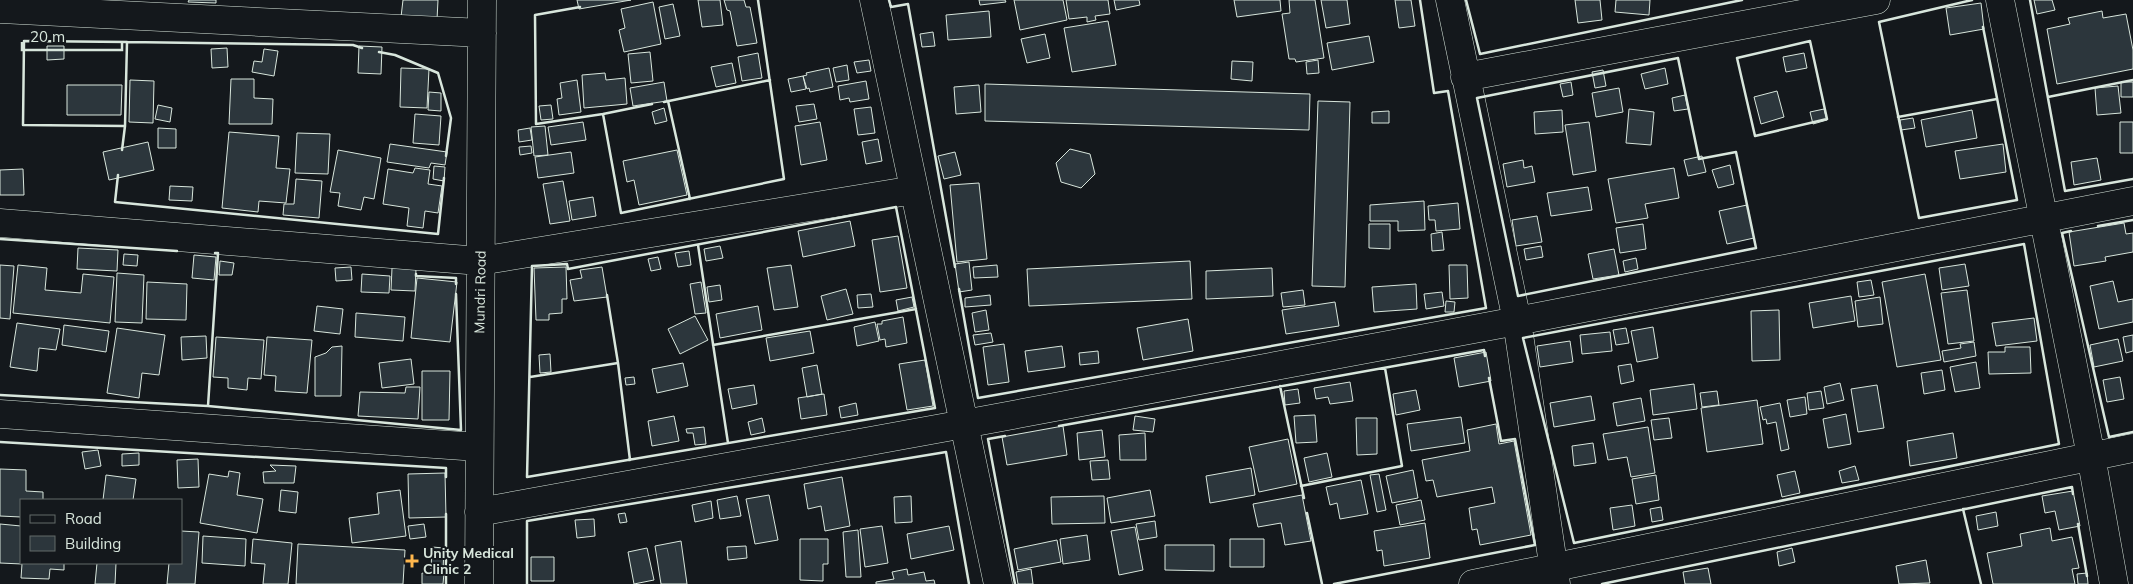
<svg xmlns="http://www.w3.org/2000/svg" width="2133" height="584" font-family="Mulish,sans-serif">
<rect width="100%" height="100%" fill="#14181c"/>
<path fill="#2c363c" stroke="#d8e6dc" d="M 189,0 L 216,0 L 216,3 L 188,2 Z
M 403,0 L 438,0 L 437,20 L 401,17 Z
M 577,0 L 631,0 L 579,9 Z
M 698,0 L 720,0 L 723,25 L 702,27 Z
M 724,0 L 744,0 L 746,7 L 750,7 L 757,43 L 737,46 L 730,11 L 727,10 Z
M 979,0 L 1005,0 L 1006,2 L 980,5 Z
M 1014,0 L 1063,0 L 1067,20 L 1020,30 Z
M 1066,0 L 1108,0 L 1110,14 L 1095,16 L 1096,20 L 1087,22 L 1087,17 L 1069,19 Z
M 1114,0 L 1139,0 L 1140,5 L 1116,10 Z
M 1234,0 L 1280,0 L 1281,11 L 1237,17 Z
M 1289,0 L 1315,0 L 1324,58 L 1296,62 L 1295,59 L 1289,59 L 1282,14 L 1290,13 Z
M 1321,0 L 1347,0 L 1350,24 L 1326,28 Z
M 1395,0 L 1411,0 L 1415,26 L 1399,28 Z
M 1575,0 L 1600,0 L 1602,20 L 1578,23 Z
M 1616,0 L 1650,0 L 1649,15 L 1615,12 Z
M 2034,0 L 2052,0 L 2055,10 L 2037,14 Z
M 653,2 L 661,44 L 624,52 L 619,30 L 625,28 L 621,9 Z
M 1981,3 L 1984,29 L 1950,35 L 1946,8 Z
M 673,4 L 680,36 L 665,39 L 659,7 Z
M 989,11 L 991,37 L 948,40 L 946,15 Z
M 2102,11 L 2103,18 L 2126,14 L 2133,50 L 2133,69 L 2057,84 L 2047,29 L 2070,24 L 2068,18 Z
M 1108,21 L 1116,65 L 1072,72 L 1064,28 Z
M 933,32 L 935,46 L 922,47 L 920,34 Z
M 1045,34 L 1050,58 L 1027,63 L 1021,39 Z
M 1369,36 L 1374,62 L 1332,70 L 1327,43 Z
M 47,46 L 64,46 L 64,59 L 47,60 Z
M 359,46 L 382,47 L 381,74 L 358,73 Z
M 227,48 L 228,67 L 212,68 L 211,49 Z
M 264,49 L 278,51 L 274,76 L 252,72 L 254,61 L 262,62 Z
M 650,52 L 653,81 L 631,83 L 628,54 Z
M 758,53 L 762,78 L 742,81 L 738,57 Z
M 1804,53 L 1807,68 L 1786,72 L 1783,57 Z
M 869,60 L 871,71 L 857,73 L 854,62 Z
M 1318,60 L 1319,73 L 1307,74 L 1306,62 Z
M 1232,61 L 1253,62 L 1252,81 L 1231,79 Z
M 732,63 L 736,83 L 716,87 L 711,67 Z
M 847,65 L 849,80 L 836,82 L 833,68 Z
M 401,68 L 429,69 L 427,108 L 400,107 Z
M 829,68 L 833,87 L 810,92 L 809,88 L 807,89 L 803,76 L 807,75 L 806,73 Z
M 1665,68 L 1668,84 L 1645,89 L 1641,74 Z
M 1603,70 L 1606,86 L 1595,88 L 1592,72 Z
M 605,73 L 606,80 L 625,78 L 627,104 L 584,108 L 582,75 Z
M 803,76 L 806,89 L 791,92 L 788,79 Z
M 231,79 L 254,79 L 254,98 L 273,99 L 272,124 L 229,124 Z
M 130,80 L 154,81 L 153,123 L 129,122 Z
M 577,80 L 581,112 L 559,115 L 557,99 L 562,98 L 560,83 Z
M 866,81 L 869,99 L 850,102 L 849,98 L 840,100 L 838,86 Z
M 664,82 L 667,101 L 633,106 L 630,88 Z
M 1571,82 L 1573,95 L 1563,97 L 1560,84 Z
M 2121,82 L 2133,82 L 2133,97 L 2121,97 Z
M 985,84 L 1310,94 L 1309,130 L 985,121 Z
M 67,85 L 122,85 L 121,115 L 67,115 Z
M 979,85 L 981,112 L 956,114 L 954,87 Z
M 2118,86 L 2121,113 L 2097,115 L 2095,88 Z
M 1619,88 L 1623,112 L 1596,117 L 1592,93 Z
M 1777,91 L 1784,117 L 1761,124 L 1754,97 Z
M 429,92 L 441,93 L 441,111 L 428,110 Z
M 1685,95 L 1688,109 L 1674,111 L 1672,98 Z
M 1318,101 L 1350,102 L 1345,287 L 1312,286 Z
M 814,104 L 817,119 L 799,122 L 796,106 Z
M 158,105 L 172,108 L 170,122 L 155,119 Z
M 551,105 L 553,119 L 541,120 L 539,106 Z
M 871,107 L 875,133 L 858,135 L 854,109 Z
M 664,108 L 667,121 L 655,124 L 652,112 Z
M 1629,109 L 1654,112 L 1651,145 L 1626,143 Z
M 1824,109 L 1827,120 L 1813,124 L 1810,112 Z
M 1562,110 L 1563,132 L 1535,134 L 1534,112 Z
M 1972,110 L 1977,138 L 1926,147 L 1921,120 Z
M 1389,111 L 1389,123 L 1372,123 L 1372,112 Z
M 415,114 L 441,116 L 439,145 L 413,143 Z
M 1913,118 L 1915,128 L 1901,130 L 1900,120 Z
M 583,122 L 586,140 L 551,145 L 548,127 Z
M 820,122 L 827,160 L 801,165 L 795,126 Z
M 1589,122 L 1596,171 L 1573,175 L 1565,125 Z
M 2120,122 L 2133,122 L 2133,153 L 2120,153 Z
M 545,126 L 548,155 L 534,156 L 531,127 Z
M 158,128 L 176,129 L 176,148 L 158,148 Z
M 530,128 L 532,140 L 519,142 L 518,130 Z
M 229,132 L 279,136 L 276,168 L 290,169 L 286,203 L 259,201 L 258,212 L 222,208 Z
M 297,133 L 330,134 L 328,174 L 295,173 Z
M 878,139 L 882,161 L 866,164 L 862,142 Z
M 148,142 L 154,170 L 109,180 L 103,152 Z
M 390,144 L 447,152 L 445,165 L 431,163 L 429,168 L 387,162 Z
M 2003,144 L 2006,172 L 1960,179 L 1955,151 Z
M 531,146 L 532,153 L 520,155 L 519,147 Z
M 1070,149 L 1090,154 L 1095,174 L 1081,188 L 1061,182 L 1056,163 Z
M 338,150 L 381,158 L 374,199 L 364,197 L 361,210 L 338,206 L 340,193 L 330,192 Z
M 677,150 L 687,195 L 639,205 L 634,180 L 627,182 L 623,161 Z
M 571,152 L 574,173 L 538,178 L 535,157 Z
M 955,152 L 961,175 L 944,179 L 938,156 Z
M 1702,156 L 1706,172 L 1688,176 L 1684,160 Z
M 2097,158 L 2101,180 L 2074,185 L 2071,162 Z
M 1523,160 L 1524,168 L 1532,166 L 1535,182 L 1507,187 L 1503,164 Z
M 1730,165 L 1734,184 L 1718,188 L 1712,170 Z
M 434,166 L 445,167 L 444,181 L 433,179 Z
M 415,168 L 430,170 L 428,184 L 442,186 L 438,213 L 425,211 L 423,228 L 407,226 L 409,208 L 383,204 L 388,169 L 413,173 Z
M 1674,168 L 1679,198 L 1645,204 L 1648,218 L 1616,223 L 1608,179 Z
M 23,169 L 24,195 L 0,195 L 0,170 Z
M 296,179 L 322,181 L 319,218 L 283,215 L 284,204 L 294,204 Z
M 563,181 L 570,221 L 550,224 L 543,184 Z
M 979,183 L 987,259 L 957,262 L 950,185 Z
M 170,186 L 193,187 L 192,201 L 169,200 Z
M 1588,187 L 1592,210 L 1551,216 L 1547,193 Z
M 593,197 L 596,216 L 572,220 L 569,201 Z
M 1424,201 L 1425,230 L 1398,231 L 1398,221 L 1370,221 L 1370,205 Z
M 1458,203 L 1460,229 L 1436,231 L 1435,220 L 1429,220 L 1428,206 Z
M 1747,205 L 1754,238 L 1727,244 L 1719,211 Z
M 1537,216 L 1542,242 L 1516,246 L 1512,220 Z
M 850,221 L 855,246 L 803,257 L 798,231 Z
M 2124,223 L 2126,234 L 2133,233 L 2133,252 L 2105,257 L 2106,261 L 2074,266 L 2069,232 Z
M 1369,224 L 1390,224 L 1390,249 L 1369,248 Z
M 1643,224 L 1646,249 L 1620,253 L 1616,228 Z
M 1442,232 L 1444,250 L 1432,251 L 1431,234 Z
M 898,236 L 907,288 L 880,292 L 872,240 Z
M 720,246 L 723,258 L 706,261 L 704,249 Z
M 1541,246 L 1543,257 L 1526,260 L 1524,249 Z
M 78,248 L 118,250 L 117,271 L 77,269 Z
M 1614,249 L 1619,275 L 1593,279 L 1588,254 Z
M 689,251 L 691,265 L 678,267 L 675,253 Z
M 124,254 L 138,255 L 137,266 L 123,265 Z
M 194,255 L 216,257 L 214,280 L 192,278 Z
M 658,257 L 661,269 L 651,271 L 648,259 Z
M 1636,258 L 1638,269 L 1625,272 L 1623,261 Z
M 220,261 L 234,263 L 232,275 L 219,275 Z
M 1190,261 L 1192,299 L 1029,306 L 1027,269 Z
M 969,262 L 972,290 L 959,292 L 955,264 Z
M 1965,264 L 1969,286 L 1942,290 L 1939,268 Z
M 0,265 L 14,266 L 10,319 L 0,318 Z
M 18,265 L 47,268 L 45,290 L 81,293 L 83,274 L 114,277 L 110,323 L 13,313 Z
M 791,265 L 798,307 L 774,310 L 767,268 Z
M 997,265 L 998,277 L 974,278 L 973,267 Z
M 1449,265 L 1467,265 L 1468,298 L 1450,299 Z
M 351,267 L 352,280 L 336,281 L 335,268 Z
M 566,267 L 567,299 L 562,299 L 562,313 L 549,314 L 549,320 L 536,320 L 534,268 Z
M 602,267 L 607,297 L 574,301 L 570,280 L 582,278 L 580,270 Z
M 392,268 L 416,269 L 415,291 L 391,290 Z
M 1272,268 L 1273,296 L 1206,299 L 1206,271 Z
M 117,273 L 144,275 L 142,323 L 115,322 Z
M 362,274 L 390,276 L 389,293 L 361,292 Z
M 1925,274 L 1941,360 L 1897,367 L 1882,282 Z
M 417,278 L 457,282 L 450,342 L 411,338 Z
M 1871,280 L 1874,295 L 1859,297 L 1857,282 Z
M 2113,281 L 2118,302 L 2133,299 L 2133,322 L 2099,329 L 2090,286 Z
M 147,282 L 187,284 L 186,320 L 146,319 Z
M 701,282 L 706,313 L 695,314 L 690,284 Z
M 1416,284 L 1417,309 L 1374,312 L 1372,287 Z
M 720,285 L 722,300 L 709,302 L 707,287 Z
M 846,289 L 853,314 L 827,320 L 821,296 Z
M 1303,290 L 1305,305 L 1283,307 L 1281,293 Z
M 1967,290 L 1974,341 L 1948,344 L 1941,293 Z
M 1442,292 L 1444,306 L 1426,309 L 1424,294 Z
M 871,294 L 873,307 L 858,308 L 857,295 Z
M 990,295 L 991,305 L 965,307 L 965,298 Z
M 1851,296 L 1855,321 L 1813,328 L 1809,303 Z
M 912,297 L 914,307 L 898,311 L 896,300 Z
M 1880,297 L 1883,324 L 1858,327 L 1855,301 Z
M 1446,301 L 1455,302 L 1454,312 L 1445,312 Z
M 1335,302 L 1339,326 L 1286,334 L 1282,310 Z
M 317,306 L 343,309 L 340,334 L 314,331 Z
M 758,306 L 762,330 L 720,338 L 716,314 Z
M 986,310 L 989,330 L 975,332 L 972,313 Z
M 1779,310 L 1780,360 L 1752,361 L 1751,311 Z
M 356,313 L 405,317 L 403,341 L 355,337 Z
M 695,316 L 708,340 L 680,354 L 668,329 Z
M 903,317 L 907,343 L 886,347 L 885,339 L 880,340 L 877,324 L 882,324 L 882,321 Z
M 2034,318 L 2037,341 L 1996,346 L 1992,323 Z
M 1188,319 L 1193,351 L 1143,360 L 1137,328 Z
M 875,322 L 879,341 L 857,346 L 854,327 Z
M 17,323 L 60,329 L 56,350 L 39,348 L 37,371 L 10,367 Z
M 64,325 L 109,331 L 106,352 L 62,345 Z
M 1653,327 L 1658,358 L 1637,362 L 1631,331 Z
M 117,328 L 165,335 L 159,375 L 142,373 L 139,398 L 107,393 Z
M 1626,328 L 1629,343 L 1616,345 L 1613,330 Z
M 810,331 L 814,353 L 770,361 L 766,338 Z
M 1610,332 L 1612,351 L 1582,354 L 1580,335 Z
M 991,333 L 993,342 L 975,345 L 973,335 Z
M 2133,335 L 2133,351 L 2126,353 L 2123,337 Z
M 206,336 L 207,358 L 182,360 L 181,337 Z
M 216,337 L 264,340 L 261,379 L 248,378 L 247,390 L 228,388 L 228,378 L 213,377 Z
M 267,337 L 312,340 L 307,393 L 275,391 L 276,376 L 264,375 Z
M 2118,339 L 2123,361 L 2094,367 L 2090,345 Z
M 1570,341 L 1573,362 L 1540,367 L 1537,346 Z
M 1974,342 L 1976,356 L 1944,362 L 1942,351 L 1961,348 L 1960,344 Z
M 1004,344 L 1009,382 L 988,385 L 983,347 Z
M 342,346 L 341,396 L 315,396 L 315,357 L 326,353 L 332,347 Z
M 1062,346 L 1065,367 L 1028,372 L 1025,351 Z
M 2005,347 L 2030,347 L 2031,373 L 1989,374 L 1988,352 L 2005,352 Z
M 1098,351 L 1099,363 L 1080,365 L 1079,353 Z
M 1486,352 L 1491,381 L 1459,387 L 1454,358 Z
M 550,354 L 551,372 L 540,373 L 539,355 Z
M 411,359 L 414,384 L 382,388 L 379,363 Z
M 925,360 L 933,406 L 907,410 L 899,364 Z
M 1976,362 L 1980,388 L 1955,392 L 1950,367 Z
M 683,363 L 688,386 L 657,393 L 652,369 Z
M 1631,364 L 1634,381 L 1621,384 L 1618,366 Z
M 817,365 L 822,394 L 807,397 L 802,368 Z
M 1942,370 L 1945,390 L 1924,394 L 1921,373 Z
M 422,371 L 450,371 L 449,420 L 422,420 Z
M 634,377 L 635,384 L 626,385 L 625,378 Z
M 2120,377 L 2124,399 L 2107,402 L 2103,380 Z
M 1350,382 L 1353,401 L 1330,404 L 1328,397 L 1316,399 L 1314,388 Z
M 1840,383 L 1844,400 L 1827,404 L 1824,387 Z
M 1694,384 L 1697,409 L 1653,415 L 1650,390 Z
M 754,385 L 757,404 L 732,409 L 728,389 Z
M 1877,385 L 1884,428 L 1858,432 L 1851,389 Z
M 406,387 L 420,387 L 418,419 L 358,416 L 360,392 L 405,393 Z
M 1298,389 L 1300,403 L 1285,405 L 1284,391 Z
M 1416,390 L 1420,410 L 1396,415 L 1393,394 Z
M 1717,391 L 1719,405 L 1702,407 L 1700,393 Z
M 1821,391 L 1824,408 L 1809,410 L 1807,393 Z
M 824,394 L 827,415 L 801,419 L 798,398 Z
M 1591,396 L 1595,420 L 1554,427 L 1550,403 Z
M 1805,397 L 1807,414 L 1790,417 L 1787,400 Z
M 1641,398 L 1645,421 L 1617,426 L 1613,403 Z
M 1757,400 L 1763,444 L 1707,452 L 1701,408 Z
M 856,403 L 858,415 L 841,418 L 839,407 Z
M 1780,403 L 1789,449 L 1781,451 L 1776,422 L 1767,424 L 1766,419 L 1763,420 L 1760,407 Z
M 1846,414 L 1851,444 L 1828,448 L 1823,419 Z
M 1315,415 L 1317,442 L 1296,443 L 1294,416 Z
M 674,416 L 679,441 L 652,446 L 648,421 Z
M 1135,416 L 1155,419 L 1153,432 L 1133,430 Z
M 1461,417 L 1465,443 L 1411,451 L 1407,424 Z
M 762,418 L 765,432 L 751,435 L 748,422 Z
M 1356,418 L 1377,418 L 1377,454 L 1357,455 Z
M 1669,418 L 1672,438 L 1654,440 L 1651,420 Z
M 1496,424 L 1499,444 L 1514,441 L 1531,535 L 1480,545 L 1477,529 L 1472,530 L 1469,508 L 1495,503 L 1492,487 L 1437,497 L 1433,480 L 1426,481 L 1422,460 L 1470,451 L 1467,430 Z
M 1063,426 L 1067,455 L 1007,465 L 1002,437 Z
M 704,427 L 706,444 L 695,445 L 693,433 L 687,433 L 686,429 Z
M 1648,427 L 1655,473 L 1631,477 L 1627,457 L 1608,460 L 1603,434 Z
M 1102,430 L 1105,457 L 1079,460 L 1077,433 Z
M 1145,433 L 1146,460 L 1120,460 L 1119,435 Z
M 1953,433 L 1957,458 L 1910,466 L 1907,441 Z
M 1288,439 L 1297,484 L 1259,492 L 1249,447 Z
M 1593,443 L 1596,463 L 1574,466 L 1572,446 Z
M 98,450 L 101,466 L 85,469 L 82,452 Z
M 139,453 L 139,465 L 122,466 L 122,454 Z
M 1327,453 L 1332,477 L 1309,482 L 1304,458 Z
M 198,459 L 199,487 L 178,488 L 177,460 Z
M 1108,460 L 1110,479 L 1092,480 L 1090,461 Z
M 270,465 L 296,466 L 294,483 L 264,483 L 263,472 L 276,471 Z
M 1855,466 L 1859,480 L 1842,483 L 1839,471 Z
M 1251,468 L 1255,495 L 1210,503 L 1206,476 Z
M 0,469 L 26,470 L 26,491 L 43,492 L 43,500 L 21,500 L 21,517 L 0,516 Z
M 1413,470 L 1418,498 L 1392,503 L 1386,476 Z
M 229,471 L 240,473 L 237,495 L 263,499 L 257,533 L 200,523 L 209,474 L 228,477 Z
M 1795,471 L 1800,493 L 1782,497 L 1777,475 Z
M 445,473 L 446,517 L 409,518 L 408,474 Z
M 1379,474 L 1386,510 L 1377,512 L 1370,475 Z
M 106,475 L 136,479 L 133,500 L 103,500 Z
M 1656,475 L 1659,500 L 1636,504 L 1632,479 Z
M 842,477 L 850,526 L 825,531 L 821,506 L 808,509 L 804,484 Z
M 1361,480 L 1368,514 L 1340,519 L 1337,503 L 1330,505 L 1326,487 Z
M 281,490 L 298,492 L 296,513 L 279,511 Z
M 400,490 L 406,536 L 352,543 L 349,518 L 379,514 L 377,493 Z
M 1150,490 L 1155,516 L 1111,523 L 1107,498 Z
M 2073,491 L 2080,526 L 2059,530 L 2055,511 L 2045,513 L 2042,496 Z
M 769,495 L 778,540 L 755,544 L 746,499 Z
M 1302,495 L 1311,541 L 1285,545 L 1281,523 L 1258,527 L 1253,504 Z
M 737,496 L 741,516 L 720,519 L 717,500 Z
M 911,496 L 912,522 L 895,523 L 894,497 Z
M 1104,496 L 1105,523 L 1052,524 L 1051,497 Z
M 1421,500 L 1425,520 L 1400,525 L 1396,505 Z
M 711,501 L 713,518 L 695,522 L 692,505 Z
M 1632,505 L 1635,526 L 1613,530 L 1610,508 Z
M 1661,507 L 1663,520 L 1652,522 L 1650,509 Z
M 1996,512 L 1998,526 L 1978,530 L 1976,516 Z
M 625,513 L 627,522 L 620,523 L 618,514 Z
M 594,519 L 595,536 L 577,538 L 575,520 Z
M 1155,521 L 1157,537 L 1139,540 L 1136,524 Z
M 1425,523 L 1430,558 L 1384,566 L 1382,550 L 1377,551 L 1374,531 Z
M 0,524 L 21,526 L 21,563 L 64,563 L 64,570 L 50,569 L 49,579 L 21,578 L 22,564 L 0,563 Z
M 424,524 L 426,537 L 410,539 L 408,526 Z
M 882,526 L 888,563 L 865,567 L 860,529 Z
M 949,526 L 954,550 L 911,559 L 907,534 Z
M 1135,527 L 1143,570 L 1119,575 L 1111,531 Z
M 2050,528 L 2052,541 L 2072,537 L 2079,568 L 2072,569 L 2075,584 L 1993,584 L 1987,553 L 2022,546 L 2020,534 Z
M 858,530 L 861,577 L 846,577 L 843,532 Z
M 181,531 L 199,532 L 195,584 L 167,584 L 169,563 L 181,563 Z
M 1087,535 L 1090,560 L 1063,564 L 1060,539 Z
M 203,536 L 246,539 L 245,566 L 202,563 Z
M 253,539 L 292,543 L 288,584 L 263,584 L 265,564 L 251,563 Z
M 800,539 L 828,539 L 828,564 L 823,564 L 823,581 L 800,580 Z
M 1230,539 L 1264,539 L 1264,567 L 1230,567 Z
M 1057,540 L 1061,562 L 1018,570 L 1014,549 Z
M 681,541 L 687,584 L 661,584 L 655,546 Z
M 298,544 L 405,550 L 403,584 L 296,584 Z
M 1165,545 L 1214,545 L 1214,571 L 1165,570 Z
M 746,546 L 747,558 L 728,560 L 727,547 Z
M 432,547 L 444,548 L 443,570 L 431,569 Z
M 647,548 L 654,580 L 634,584 L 628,552 Z
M 1792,548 L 1795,562 L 1779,566 L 1777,552 Z
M 531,557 L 554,557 L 554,581 L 531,581 Z
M 1926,560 L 1930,583 L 1899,584 L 1896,566 Z
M 97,563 L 116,563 L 115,584 L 95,584 Z
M 1708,568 L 1711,584 L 1685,584 L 1683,572 Z
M 907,569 L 908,575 L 924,572 L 926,581 L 934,580 L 935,584 L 876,584 L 876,582 L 894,579 L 892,572 Z
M 1031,569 L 1033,584 L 1018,584 L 1016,572 Z
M 422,573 L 444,573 L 443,584 L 422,584 Z
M 2087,573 L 2088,584 L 2078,584 L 2077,574 Z"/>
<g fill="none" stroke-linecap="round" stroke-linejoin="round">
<g stroke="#d8e6dc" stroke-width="29">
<path id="street" d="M 874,0 L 998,584
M 1450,0 L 1517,321 L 1556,584
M 2000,0 L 2091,456 L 2114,584
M 0,9 L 482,33
M 1465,77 L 1876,0
M 0,223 L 480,261 L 914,190
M 0,414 L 478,447
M 479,512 L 964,424 L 1517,321 L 2133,201
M 479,584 L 482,0
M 1473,584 L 2133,448"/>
</g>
<use href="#street" stroke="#14181c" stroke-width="28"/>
<path stroke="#d8e6dc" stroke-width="2.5" d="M 889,0 L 891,7 L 908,4 L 955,267
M 1466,0 L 1480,54 L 1742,0
M 1972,0 L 1879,22 L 1919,218 L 2017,200 L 1983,27
M 2030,0 L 2065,191 L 2133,179
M 580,7 L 535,15 L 536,124 L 603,114 L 621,213 L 784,179 L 758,0
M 1810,41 L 1827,119 L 1755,136 L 1737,58 Z
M 127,42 L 353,45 L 362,48
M 379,52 L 395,55 L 438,73 L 451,118 L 446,156
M 1678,58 L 1699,159 L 1736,152 L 1756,248 L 1518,296 L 1477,98 Z
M 2048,97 L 2133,80
M 668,101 L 690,199
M 664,102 L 770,80
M 603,114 L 652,104
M 1898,117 L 1997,99
M 122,150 L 125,126 L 127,42 L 24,41 L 23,125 L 125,126
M 118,175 L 115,202 L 438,234 L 444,178
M 896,207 L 935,408 L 527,477 L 532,266 L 567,264 L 568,269 Z
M 2098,226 L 2133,220
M 2071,231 L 2062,233 L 2109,437 L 2133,432
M 0,239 L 177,251
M 2024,244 L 2059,444 L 1574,543 L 1523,338 Z
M 698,245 L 728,443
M 416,274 L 416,276 L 456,278 L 456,284
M 959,289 L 978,398 L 1486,308 L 1448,91 L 1434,93 L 1420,0
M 713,345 L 916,309
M 618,363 L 630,460
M 530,377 L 618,363 L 607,295
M 1280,386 L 1304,498
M 0,395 L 208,406 L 218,253 L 215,253
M 208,406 L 461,430 L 456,294
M 1059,426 L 1484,350 L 1485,356
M 1005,436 L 988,439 L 1015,584
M 0,442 L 446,468 L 446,477
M 1301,486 L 1402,466 L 1385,368
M 1965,509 L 1963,509 L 1981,584
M 1307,513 L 1322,584
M 446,514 L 446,584
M 2078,524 L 2087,576
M 527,584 L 527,521 L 946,452 L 969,584
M 1334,584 L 1535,545 L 1515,439 L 1501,441 L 1489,378
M 1602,584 L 2072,487 L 2073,494"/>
</g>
<path fill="#ffb74d" stroke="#14181c" stroke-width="2" d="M409.5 553.5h5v5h5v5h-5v5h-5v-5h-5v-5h5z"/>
<g text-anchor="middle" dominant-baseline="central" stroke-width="4" stroke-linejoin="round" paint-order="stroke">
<g font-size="14" fill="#d8e6dc" stroke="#14181c">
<text transform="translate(480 292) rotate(-89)">Mundri Road</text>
</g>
<g font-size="14" font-weight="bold" fill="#d8e6dc" stroke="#14181c" text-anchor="start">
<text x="423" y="553">Unity Medical<tspan x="423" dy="16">Clinic 2</tspan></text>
</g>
</g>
<rect x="20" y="499" width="162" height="65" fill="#14181c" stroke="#626a69"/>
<rect x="30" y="515" width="25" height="8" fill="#14181c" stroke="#626a69"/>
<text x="65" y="524" font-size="15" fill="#d8e6dc">Road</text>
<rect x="30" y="536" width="25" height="15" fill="#2c363c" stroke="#626a69"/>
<text x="65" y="549" font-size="15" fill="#d8e6dc">Building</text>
<path d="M22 42v8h100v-8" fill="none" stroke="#d8e6dc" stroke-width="2.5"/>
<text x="30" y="42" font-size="15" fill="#d8e6dc" stroke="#14181c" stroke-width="4" paint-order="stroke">20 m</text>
</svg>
